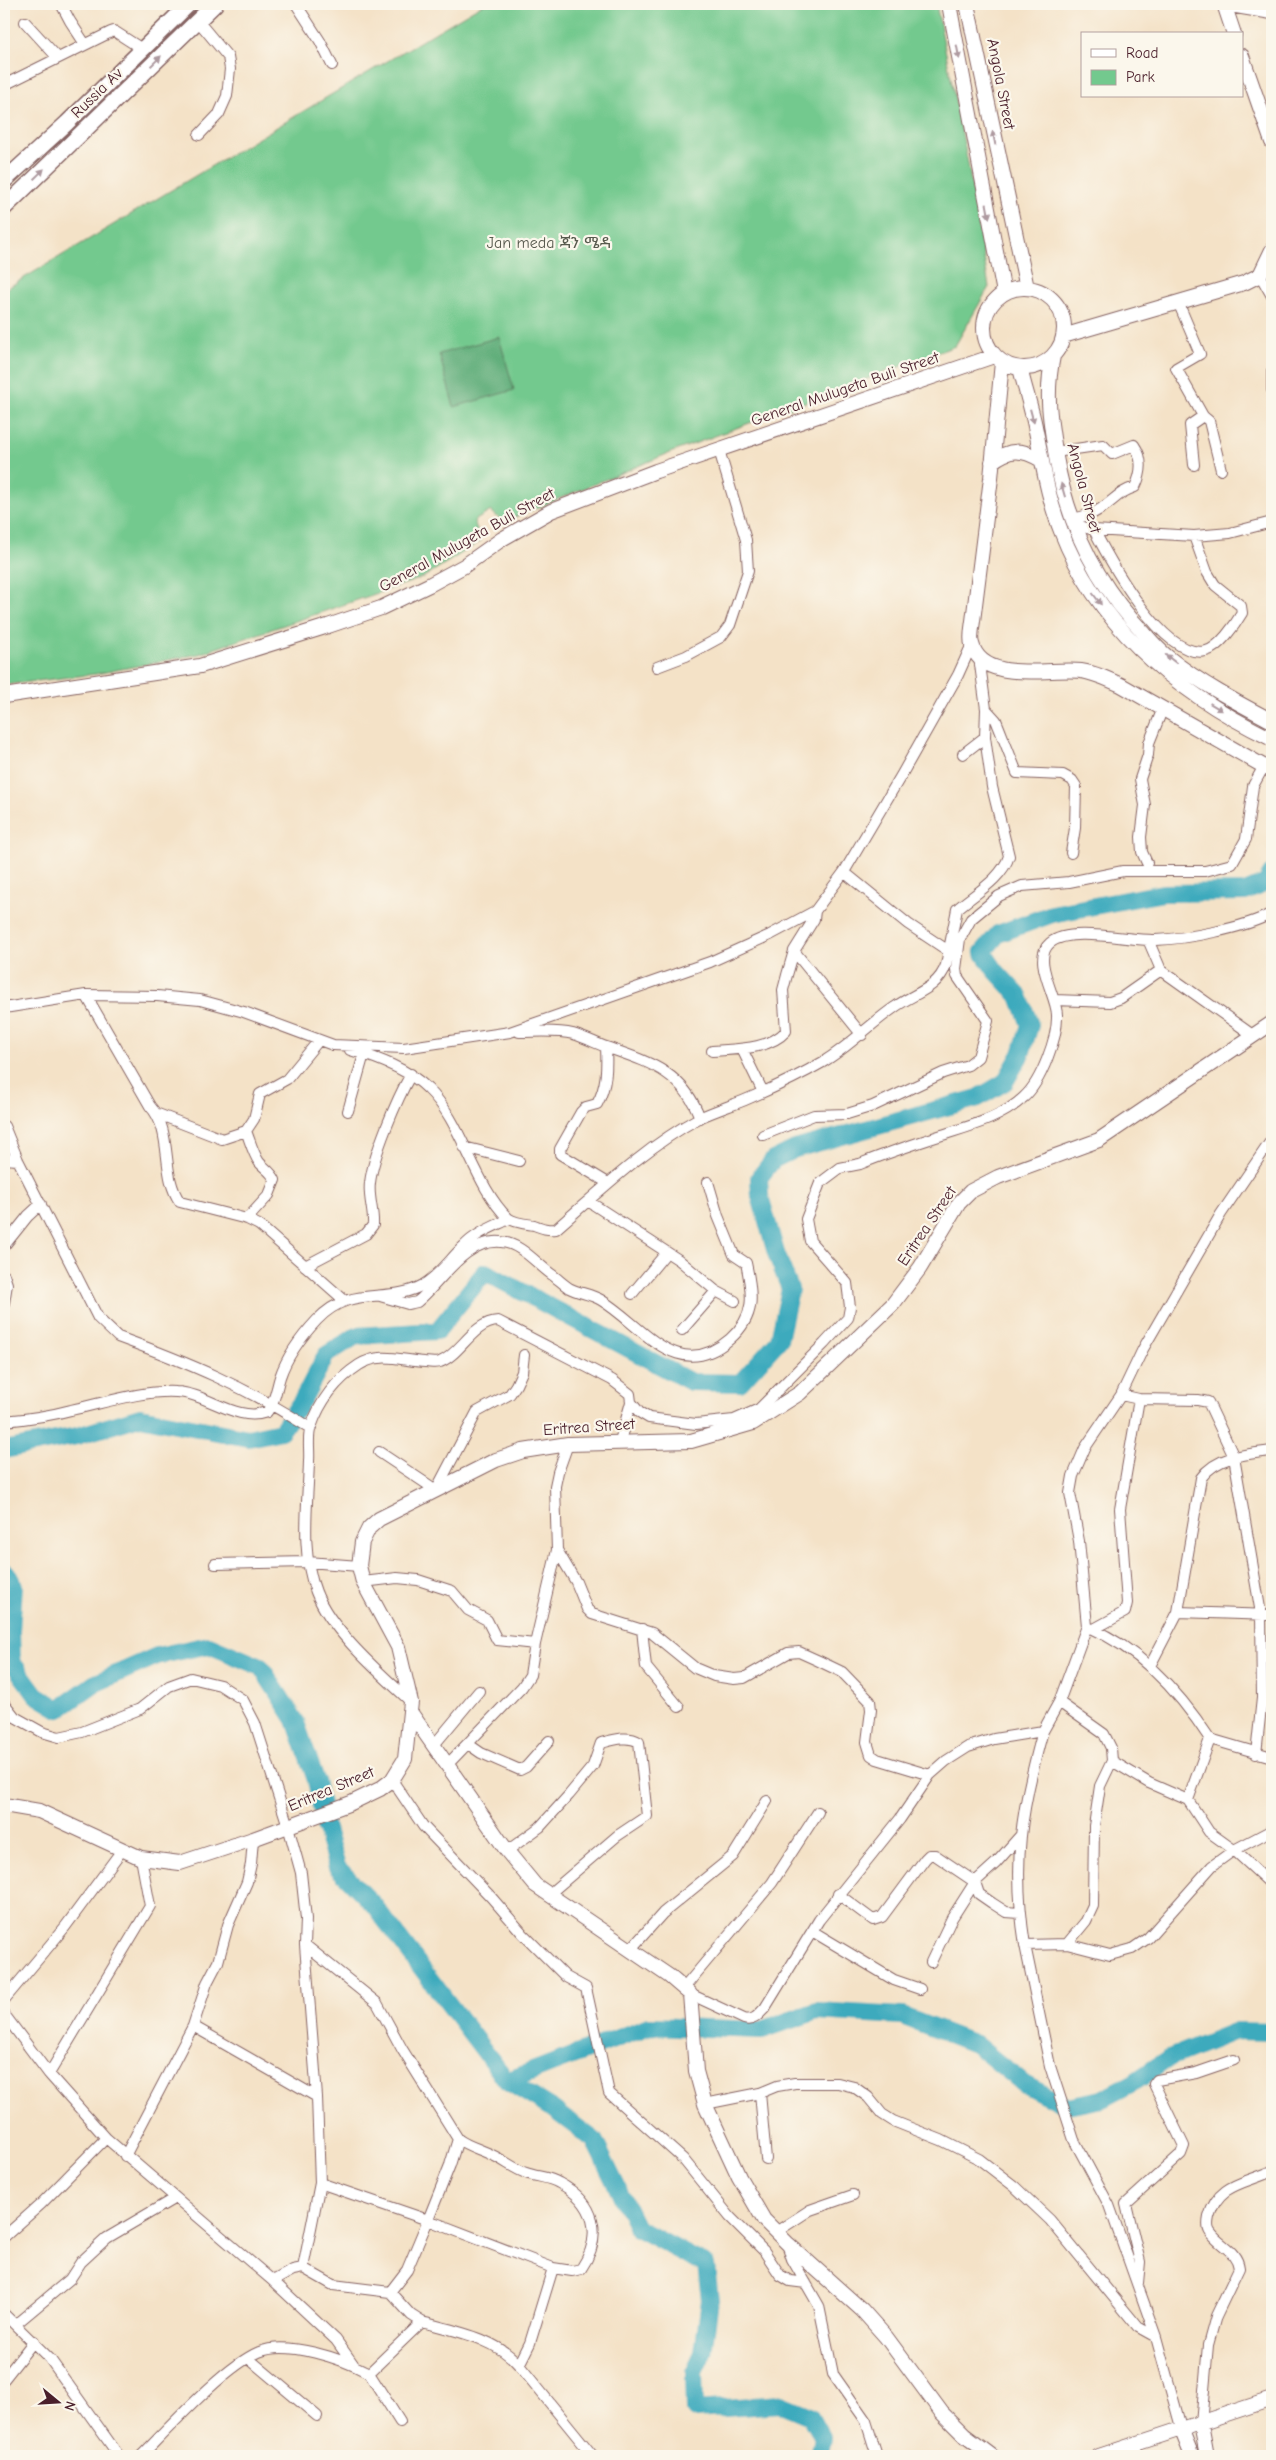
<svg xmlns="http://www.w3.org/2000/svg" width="1276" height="2460" font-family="'Comic Neue','Noto Sans Ethiopic',sans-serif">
<rect width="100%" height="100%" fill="#fbf7ec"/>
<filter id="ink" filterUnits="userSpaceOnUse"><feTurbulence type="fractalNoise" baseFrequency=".02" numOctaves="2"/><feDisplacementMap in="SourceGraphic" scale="10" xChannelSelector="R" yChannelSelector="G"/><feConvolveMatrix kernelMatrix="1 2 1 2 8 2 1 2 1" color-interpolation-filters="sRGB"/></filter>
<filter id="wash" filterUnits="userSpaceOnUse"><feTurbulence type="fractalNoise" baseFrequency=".0096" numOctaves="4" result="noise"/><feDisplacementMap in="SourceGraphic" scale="20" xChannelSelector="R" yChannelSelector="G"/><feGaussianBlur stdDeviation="1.12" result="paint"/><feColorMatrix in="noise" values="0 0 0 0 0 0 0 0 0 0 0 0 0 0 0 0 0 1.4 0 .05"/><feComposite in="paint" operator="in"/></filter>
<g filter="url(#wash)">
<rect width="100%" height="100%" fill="#f4e2c7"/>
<path fill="#73c98e" stroke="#5e745c" d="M 483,4 L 936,4 L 968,163 L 989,287 L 955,346 L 667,454 L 503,522 L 491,511 L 474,521 L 481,541 L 422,578 L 199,654 L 96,674 L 4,685 L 4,290 Z"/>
<path fill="#5ead79" stroke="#546652" d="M 499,337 L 514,390 L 454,407 L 439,354 Z"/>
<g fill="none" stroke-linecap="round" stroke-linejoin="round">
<path stroke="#3eaabd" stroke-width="18" d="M 4,1450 L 77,1436 L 140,1417 L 248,1438 L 281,1431 L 303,1399 L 326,1355 L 356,1336 L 437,1331 L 485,1272 L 691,1382 L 740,1383 L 779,1340 L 790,1289 L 776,1253 L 760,1196 L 759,1178 L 773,1160 L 795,1149 L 978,1098 L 1005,1082 L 1021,1054 L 1030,1025 L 1019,996 L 995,970 L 983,952 L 998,934 L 1052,914 L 1163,893 L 1245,892 L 1266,883 L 1272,873
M 4,1573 L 7,1573 L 14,1586 L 11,1631 L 12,1662 L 36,1695 L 59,1709 L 94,1684 L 157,1656 L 209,1645 L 261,1667 L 295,1720 L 316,1780 L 325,1826 L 337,1867 L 373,1904 L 507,2081 L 554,2110 L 594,2140 L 637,2228 L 706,2265 L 710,2300 L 703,2353 L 694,2372 L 695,2410 L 781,2404 L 810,2416 L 822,2438 L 818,2456
M 507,2081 L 649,2026 L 762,2030 L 817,2011 L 902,2016 L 975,2044 L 1024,2084 L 1067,2106 L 1102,2099 L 1136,2081 L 1169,2058 L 1236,2031 L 1272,2032"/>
</g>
</g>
<g filter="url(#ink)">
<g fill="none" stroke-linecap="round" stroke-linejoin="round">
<g stroke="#866362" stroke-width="12">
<path id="street" d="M 61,4 L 70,21 L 85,44
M 296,4 L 320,41 L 332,65
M 198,21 L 228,57 L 230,69 L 227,96 L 219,114 L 199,135
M 25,22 L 58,58
M 4,85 L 111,32 L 114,31 L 142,49
M 1260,275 L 1272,296
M 1178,302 L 1200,354 L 1176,368 L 1203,416 L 1190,425 L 1194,465
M 1272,371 L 1272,390
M 1203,416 L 1209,421 L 1221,470
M 1055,452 L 1103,445 L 1112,454 L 1134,445 C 1143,458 1142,473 1135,487 C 1117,493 1116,499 1102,508 C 1092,515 1082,517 1071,519
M 1073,524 L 1094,530 L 1194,536 L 1230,533 L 1272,522
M 1094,530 C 1110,561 1164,661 1206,651 C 1219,648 1235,625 1242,613 L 1241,606 L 1215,585 L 1207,572 L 1194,536
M 657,667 L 686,656 L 721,637 L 730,625 L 748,571 L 746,540 L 719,450
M 986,709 L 996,720 L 1017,773 L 1063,775 L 1072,780 L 1076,786 L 1075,828 L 1071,853
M 963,754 L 985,737
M 1147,863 L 1142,852 L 1141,837 L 1145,805 L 1140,779 L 1148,755 L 1149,743 L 1163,708
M 844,872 L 908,924 L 950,952
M 1149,942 L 1161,970 L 1254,1036
M 794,951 L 862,1035
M 86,995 L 150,1106 C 174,1132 160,1174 180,1202 L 247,1219 L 259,1225 L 344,1300
M 1054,1000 L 1110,1002 L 1121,998 L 1161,970
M 4,1008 L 86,995 L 157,996 L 200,1000 L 244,1012 L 333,1045 L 404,1048 L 510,1032 L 710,962 L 770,935 L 815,911 L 844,872 L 902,774 L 958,675 L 972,644
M 519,1032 C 537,1032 556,1030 573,1034 C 584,1037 595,1043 606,1047 C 648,1062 683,1071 700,1118
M 606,1047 C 607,1067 607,1086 597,1104 L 586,1107 L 581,1112 L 560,1149 L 560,1154 L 608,1183
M 742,1049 L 763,1092
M 350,1050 C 378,1058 408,1069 428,1089 C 462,1121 474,1185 508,1218 C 514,1223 527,1224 534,1225 C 542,1228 547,1230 556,1229 C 601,1190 646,1147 699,1118 C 714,1111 730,1106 745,1100 C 771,1089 799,1076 823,1062 C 850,1046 870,1024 895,1007 C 914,993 938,989 946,965 L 957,909 C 974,894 1002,879 1009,856 L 992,787 L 985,737 L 986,709 L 979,657
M 712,1051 C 736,1049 769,1050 786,1031 L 783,990 L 787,975 L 794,951 L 814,919 L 815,911
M 348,1111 L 364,1054
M 158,1114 L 222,1139 L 246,1131 L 254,1119 L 260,1094 L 287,1079 L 319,1040
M 4,1126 L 18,1160 L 98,1318 L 118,1337 C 189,1363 246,1387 310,1428
M 246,1131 C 250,1141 253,1153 259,1162 C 265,1169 271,1171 275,1180 L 269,1195 L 247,1219
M 763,1135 L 814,1115 L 847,1114 L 873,1106 L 943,1073 L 968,1065 L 978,1057 L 988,1021 L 957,976 L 956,969 L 960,939 L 971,919 L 999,896 L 1022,886 L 1069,882 L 1123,871 L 1205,871 L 1232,864 L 1246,839 L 1253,786 L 1264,766
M 464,1147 L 519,1161
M 4,1159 L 18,1160
M 588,1201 L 679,1260 L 716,1291 L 735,1301
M 4,1246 L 28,1216 L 41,1204
M 305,1266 L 366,1234 L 373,1225 C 374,1211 368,1197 370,1183 C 373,1155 397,1099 411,1074
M 4,1275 L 7,1284 L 4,1303
M 632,1294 L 666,1253
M 380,1296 L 408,1304 L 417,1302 C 442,1282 464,1239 501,1242 C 520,1243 536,1263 551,1274 C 557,1278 563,1284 569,1288 C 578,1293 591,1294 601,1300 C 643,1325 677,1385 730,1339 C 756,1316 753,1295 746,1263 L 734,1255 L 718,1216 L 708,1182
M 682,1330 L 716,1291
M 1121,1395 L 1139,1399 L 1198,1400 L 1208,1402 L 1234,1457 L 1261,1614 L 1262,1698 L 1256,1754
M 631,1402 L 639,1412 L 649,1418 L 696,1424 L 734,1420 L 759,1409 L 824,1344 L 848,1318 L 850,1307 L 847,1283 L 810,1241 L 806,1219 L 820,1183 L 840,1168 L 860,1164 C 887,1153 914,1144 942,1135 C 970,1126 1002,1118 1024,1097 C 1041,1082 1058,1037 1057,1015 C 1057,996 1031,959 1050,943 C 1071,926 1129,941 1155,940 C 1186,939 1246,928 1272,913
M 4,1421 C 27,1419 49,1416 71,1410 C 104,1403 143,1390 176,1392 C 207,1393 236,1423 267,1412 C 275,1402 276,1390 280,1377 C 287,1356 302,1336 317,1320 C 352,1283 387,1305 423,1285 C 440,1275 450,1259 464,1246 C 476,1233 493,1227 509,1219
M 379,1452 L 436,1490 L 477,1412 L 510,1394 L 516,1385 L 522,1372 L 524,1355
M 557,1550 L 576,1582 L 587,1609 L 592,1614 L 652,1633 L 695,1668 L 714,1676 L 734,1679 L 744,1678 L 788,1653 L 799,1652 L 819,1661 L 842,1672 L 870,1701 L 871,1710 L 867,1742 L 871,1755 L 877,1759 L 930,1775
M 215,1564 L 308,1562 L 359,1566
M 363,1582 L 397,1578 L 418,1580 L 452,1591 L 468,1610 L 487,1620 L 497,1640 L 535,1644 L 530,1675 L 522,1687 L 448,1764
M 1178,1612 L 1272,1615
M 1090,1628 C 1142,1650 1180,1693 1210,1739 L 1188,1800
M 642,1629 L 646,1667 L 679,1707
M 1094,1629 L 1125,1612 L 1127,1603 L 1120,1509 L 1139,1399
M 535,1644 L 557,1550 L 555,1486 L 558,1472 L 568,1444
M 1150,1666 L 1178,1612 L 1201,1478 C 1216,1456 1247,1454 1272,1451
M 410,1701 C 380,1673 331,1631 316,1592 C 300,1552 308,1503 309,1461 C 310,1450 307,1436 311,1427 C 320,1401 336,1380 359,1365 C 381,1351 402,1361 425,1362 C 430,1362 436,1364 440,1362 C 460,1355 473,1322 498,1321 L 612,1380 L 630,1394 L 631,1402 L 620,1441
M 1059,1702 L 1104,1734 L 1111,1748 L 1112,1761 L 1100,1786 L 1094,1826 L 1093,1906 L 1086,1921 L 1067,1944
M 4,1703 L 15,1717 L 42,1732 L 59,1737 L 82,1732 L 140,1709 L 169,1686 L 191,1678 L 220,1685 L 243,1700 L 255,1723 L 288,1826 L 301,1873 L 306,1919 L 305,1945 L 317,2097 L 320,2183 L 303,2268 L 333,2285 L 390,2292 L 407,2270 L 428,2220 L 553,2268 L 530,2343 L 519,2365 C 496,2338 455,2331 422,2322 L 369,2373 C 343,2359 288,2340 259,2352 C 224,2367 169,2428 141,2456
M 1043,1731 C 1021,1810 1012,1863 1025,1945 L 1067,1944 L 1110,1955 L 1132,1949 L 1148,1938 L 1212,1866 L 1234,1850 L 1272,1830
M 1210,1739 L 1272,1757
M 468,1744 L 481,1753 L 520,1770 L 526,1767 L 549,1741
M 434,1745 L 479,1691
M 1112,1761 L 1149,1783 L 1188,1800 L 1209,1832 L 1234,1850 L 1272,1885
M 392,1780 L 423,1826 L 491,1897 L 523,1934 L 566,1977 L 586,1988 L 609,2093 L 683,2159 L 730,2217 L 764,2251 L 780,2275 L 790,2281 L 806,2283
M 507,1851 L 540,1827 L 569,1795 L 593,1766 L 601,1743 C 613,1740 628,1735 639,1742 L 647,1816 L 617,1836 L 548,1895
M 838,1894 L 873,1920 L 882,1917 L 925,1859 L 929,1855 L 935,1855 L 975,1882 L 979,1894 L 992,1903 L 1006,1912 L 1020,1913
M 812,1931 L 894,1980 L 920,1989
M 305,1945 L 377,2003 L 402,2049 L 458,2139 L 450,2165 L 428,2220 L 320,2183
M 1025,1945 L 1050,2066 L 1074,2140 L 1109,2205 L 1156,2337
M 630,1950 L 663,1913 L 733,1856 L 767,1801
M 931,1962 L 952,1918 L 975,1882 L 996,1863 L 1020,1836
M 684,1988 L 772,1883 L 818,1812
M 690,1994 L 744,2019 C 754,2022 759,2014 765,2008 L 819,1920 L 900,1819 L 930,1775 L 946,1761 L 968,1747 L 994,1739 L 1043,1731 L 1059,1702 L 1087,1626 L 1079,1541 L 1070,1493 L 1073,1476 L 1085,1448 L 1121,1395 L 1143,1349 L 1221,1214 L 1272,1139
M 4,2000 L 65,1927 L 122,1850
M 4,2014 L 49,2074 L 106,2138 L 273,2281
M 193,2026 L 317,2097
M 49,2074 L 150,1906 L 141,1858
M 760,2093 L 766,2159
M 705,2104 L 760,2093 L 777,2086 L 795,2083 L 838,2083 L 854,2087 L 868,2097 L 882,2114 L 893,2121 L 941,2140 L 979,2159 L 1014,2186 L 1050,2220 L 1138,2327 L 1156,2337 L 1182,2431
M 458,2139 C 469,2147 480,2149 492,2155 C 504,2160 514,2169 526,2173 C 537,2177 549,2177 559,2183 C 595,2202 604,2235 581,2269 L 572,2271 L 553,2268
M 125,2156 L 193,2026 L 207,1983 L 218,1962 L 228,1925 L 247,1882 L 251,1864 L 253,1839
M 776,2232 L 810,2210 L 853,2195
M 4,2237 L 41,2204 L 106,2138
M 787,2244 L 792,2259 L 819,2306 L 833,2374 L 866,2421 L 877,2456
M 303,2268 L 293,2270 L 273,2281 L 336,2340 L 353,2364
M 1138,2283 L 1140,2262 L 1126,2204 L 1181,2154 L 1184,2146 L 1154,2084 L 1157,2080 L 1196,2073 L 1234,2060
M 390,2292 L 411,2315 L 422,2322
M 4,2314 L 50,2359 L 119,2456
M 16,2324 L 70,2279 L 81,2262 L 107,2238 L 175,2198
M 248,2358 L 317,2416
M 519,2365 L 593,2456
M 369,2373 L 400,2422
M 4,2379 L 34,2341
M 1201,2424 L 1208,2345 L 1216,2316 L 1239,2268 C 1237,2250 1219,2246 1210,2232 C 1207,2228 1208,2222 1209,2217 C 1218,2183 1245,2184 1272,2171"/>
</g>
<g stroke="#866362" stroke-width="16">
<path id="secondary" d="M 949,4 L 1004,293
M 967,4 L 1027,288
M 1224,4 L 1272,12
M 1224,4 L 1234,34
M 1242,56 L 1272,142
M984 328a40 40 0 1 1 80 0a40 40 0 1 1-80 0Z
M 1063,336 L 1244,283 L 1260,275 L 1272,250
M 1053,356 C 1045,394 1050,420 1056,457 C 1068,526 1096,584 1145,634 C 1152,642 1160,651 1169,658 C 1200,683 1236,702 1272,721
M 1002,362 L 991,478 L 973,621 C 972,628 970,638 972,644 C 982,685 1052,667 1081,671 C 1095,673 1108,679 1121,685 L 1272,771
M 1020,368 C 1025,389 1032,410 1036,431 C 1043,465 1048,499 1061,531 C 1099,629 1179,694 1272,739
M 992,462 C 1010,448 1022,449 1041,460
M 4,696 L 200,666 L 328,626 L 381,608 L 429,585 L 464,566 L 502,539 L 551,511 L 656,471 L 994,356
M 411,1713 L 507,1851 L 535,1885 L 669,1976 L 690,1994 L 696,2071 L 705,2104 L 739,2177 L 764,2220 L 787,2243 L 862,2310 L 886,2337 L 942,2413 L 964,2435 L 992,2456
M 4,1805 L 39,1811 L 141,1858 L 180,1863 L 253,1839 L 351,1803 L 380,1789 L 392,1780 L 405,1759 L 411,1702 L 398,1647 L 363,1582 L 359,1566 L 362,1542 L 369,1528 L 379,1519 L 496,1460 L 523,1451 L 568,1444 L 691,1441 L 753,1423 L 800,1393 L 893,1304 L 920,1268 L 959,1203 L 971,1191 L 998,1177 L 1099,1140 L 1272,1023
M 1201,2424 L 1207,2456
M 1182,2431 L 1192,2456
M 1099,2456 L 1272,2399"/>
</g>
<g stroke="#866362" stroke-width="18">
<path id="primary" d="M 4,181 L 67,123 L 189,4
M 4,208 L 215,4"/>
</g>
<use href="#street" stroke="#fff" stroke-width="10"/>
<use href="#secondary" stroke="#fff" stroke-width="14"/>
<use href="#primary" stroke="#fff" stroke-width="15"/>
</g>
<defs><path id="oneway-solid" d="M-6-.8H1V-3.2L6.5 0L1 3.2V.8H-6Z" transform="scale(1.25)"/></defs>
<g fill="#ae9aa0">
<use href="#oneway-solid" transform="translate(958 52) rotate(79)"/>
<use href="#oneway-solid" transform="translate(156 61) rotate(-44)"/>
<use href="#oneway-solid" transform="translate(994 138) rotate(-101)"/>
<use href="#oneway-solid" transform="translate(39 174) rotate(-44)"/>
<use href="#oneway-solid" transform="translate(988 211) rotate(79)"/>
<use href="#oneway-solid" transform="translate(1032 416) rotate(75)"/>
<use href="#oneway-solid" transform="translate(1063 490) rotate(-106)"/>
<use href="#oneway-solid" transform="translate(1097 599) rotate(53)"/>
<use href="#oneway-solid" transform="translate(1171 659) rotate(-142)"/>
<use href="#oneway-solid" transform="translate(1216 707) rotate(31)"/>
</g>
</g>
<g text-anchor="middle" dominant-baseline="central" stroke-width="4.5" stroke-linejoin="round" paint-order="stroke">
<g font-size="16" fill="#4a1f2b" stroke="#fbf7ec">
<text transform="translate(1001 84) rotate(79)">Angola Street</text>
<text transform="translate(97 93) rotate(-44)">Russia Av</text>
<text transform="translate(845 389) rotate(-19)">General Mulugeta Buli Street</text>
<text transform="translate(1084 488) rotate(75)">Angola Street</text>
<text transform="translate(467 540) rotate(-29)">General Mulugeta Buli Street</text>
<text transform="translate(927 1226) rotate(-56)">Eritrea Street</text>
<text transform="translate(589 1427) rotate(-4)">Eritrea Street</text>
<text transform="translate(331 1789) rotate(-23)">Eritrea Street</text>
</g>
<g font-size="16" fill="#585a4e" stroke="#fbf7ec">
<text x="549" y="243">Jan meda ጃን ሜዳ</text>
</g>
</g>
<rect width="1276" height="2460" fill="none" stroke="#fbf7ec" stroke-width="20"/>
<rect x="1081" y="32" width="162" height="65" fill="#fbf7ec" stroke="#b4a19f"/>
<rect x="1091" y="49" width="25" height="8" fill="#ffffff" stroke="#b4a19f"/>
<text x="1126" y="58" font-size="15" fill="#4a1f2b">Road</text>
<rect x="1091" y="70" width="25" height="15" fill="#73c98e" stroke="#b4a19f"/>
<text x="1126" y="82" font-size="15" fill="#4a1f2b">Park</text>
<g transform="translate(58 2402) rotate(108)" stroke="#fbf7ec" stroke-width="4" paint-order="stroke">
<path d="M0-4L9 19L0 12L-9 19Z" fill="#4a1f2b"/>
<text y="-8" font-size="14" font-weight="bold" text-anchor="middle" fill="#4a1f2b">N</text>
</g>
</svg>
